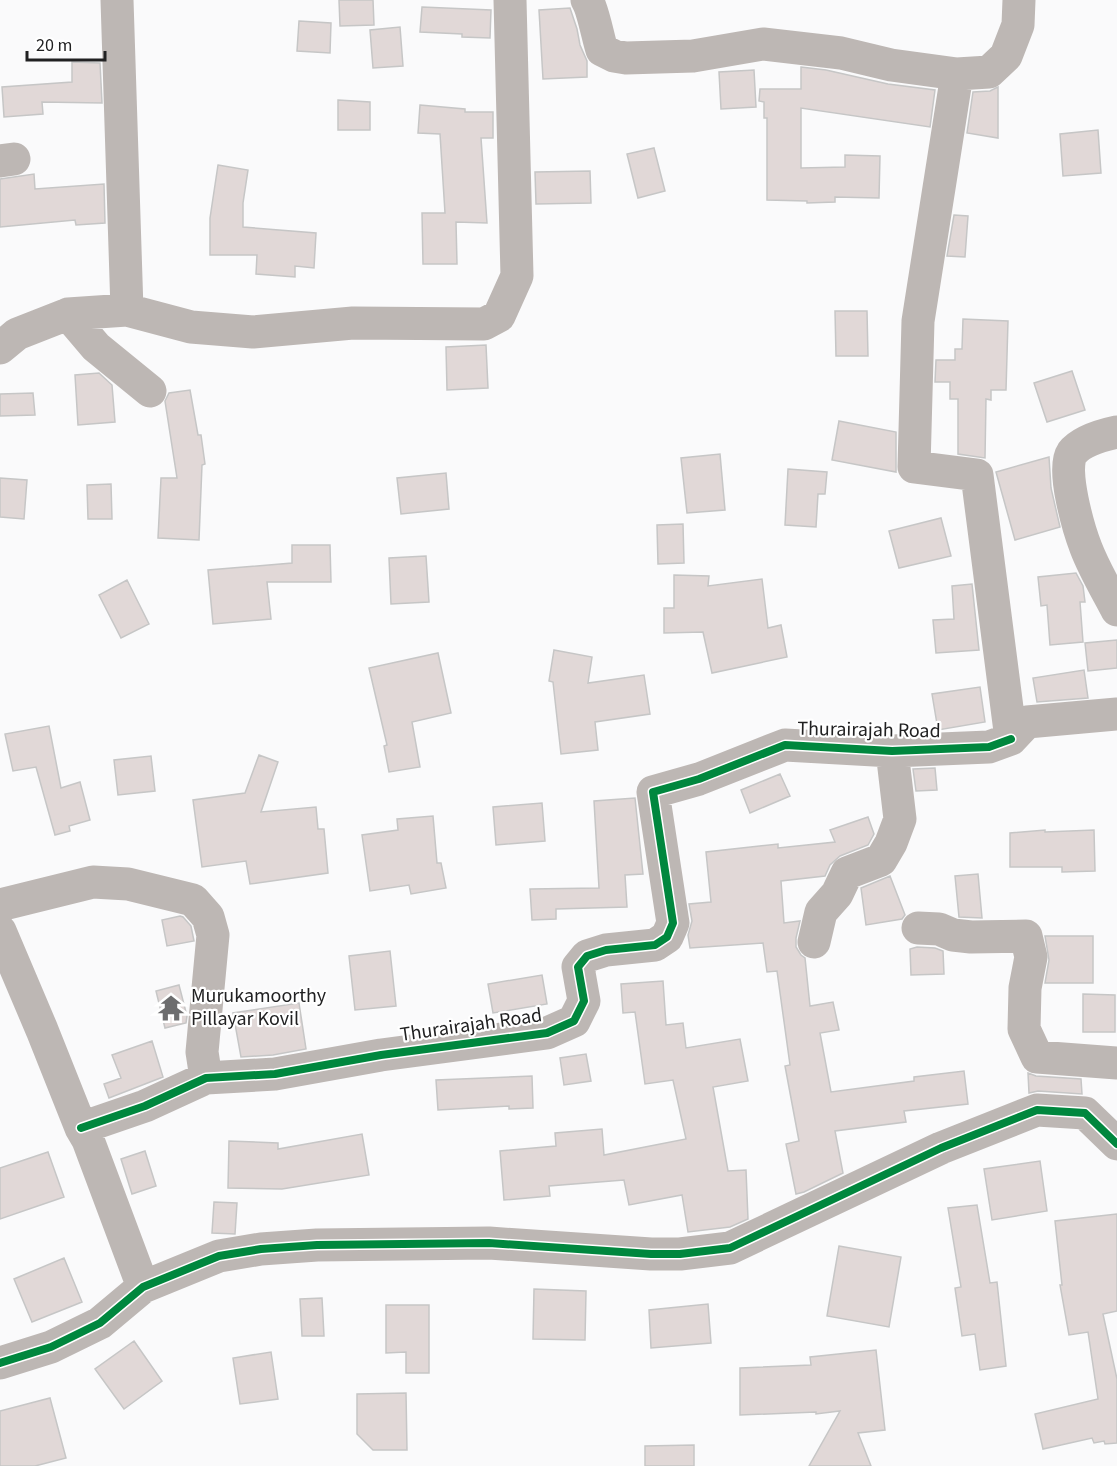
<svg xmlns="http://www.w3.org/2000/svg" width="1117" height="1466" font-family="'Source Sans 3',sans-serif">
<rect width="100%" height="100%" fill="#fafafb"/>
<path fill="#e1d8d7" stroke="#c6c6c6" stroke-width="1.5" d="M 339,0 L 373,0 L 374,25 L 340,26 Z
M 422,7 L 491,10 L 490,38 L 462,37 L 462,34 L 420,32 Z
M 570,8 L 577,29 L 580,45 L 587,61 L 587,77 L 543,79 L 539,10 Z
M 299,21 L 331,23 L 330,53 L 297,51 Z
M 400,27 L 403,66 L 373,68 L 370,30 Z
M 72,62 L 100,63 L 102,103 L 42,102 L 43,114 L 4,117 L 2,87 L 72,82 Z
M 801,67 L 826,70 L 888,84 L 935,90 L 930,127 L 801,108 L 801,168 L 845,167 L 845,155 L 880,156 L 879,198 L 835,197 L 835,202 L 807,203 L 807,201 L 767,200 L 767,118 L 764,118 L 764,102 L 759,101 L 760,89 L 801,89 Z
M 754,70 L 756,107 L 721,109 L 719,72 Z
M 998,87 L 998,138 L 967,133 L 973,92 L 990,91 Z
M 338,100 L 370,102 L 370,130 L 338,130 Z
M 420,105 L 465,109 L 465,112 L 493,112 L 493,138 L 481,138 L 487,223 L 456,222 L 457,264 L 423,264 L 422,213 L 445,213 L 440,134 L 418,133 Z
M 1098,130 L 1101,173 L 1063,176 L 1060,134 Z
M 654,148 L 665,191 L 638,198 L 627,154 Z
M 218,165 L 248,170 L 243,203 L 243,227 L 316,233 L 314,268 L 295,266 L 295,277 L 256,274 L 257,255 L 210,255 L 210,218 Z
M 590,171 L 591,203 L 536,204 L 535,172 Z
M 34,174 L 35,189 L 104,184 L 105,223 L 76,225 L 75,220 L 0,227 L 0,179 Z
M 954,215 L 968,216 L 965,257 L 947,256 Z
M 835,311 L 867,311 L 868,356 L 836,356 Z
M 963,319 L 1008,321 L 1006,390 L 991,390 L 991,400 L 986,399 L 985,458 L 958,454 L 958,399 L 950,399 L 950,382 L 935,382 L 936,360 L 955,360 L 955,349 L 962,349 Z
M 486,345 L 488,388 L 447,390 L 446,347 Z
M 1072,371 L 1085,410 L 1047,422 L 1034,383 Z
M 99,373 L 112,385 L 115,422 L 78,425 L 75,375 Z
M 190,390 L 198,435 L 201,435 L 205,464 L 202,465 L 199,540 L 158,538 L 161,478 L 177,478 L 165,401 L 169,393 Z
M 33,393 L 35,415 L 0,416 L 0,394 Z
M 839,421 L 896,432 L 896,472 L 832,460 Z
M 720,454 L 725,510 L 687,513 L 681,458 Z
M 1049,457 L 1051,488 L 1060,527 L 1015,540 L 996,472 Z
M 788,469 L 827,472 L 825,494 L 818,494 L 816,527 L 785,525 Z
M 446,473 L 449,509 L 401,514 L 397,478 Z
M 0,478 L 27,480 L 24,519 L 0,517 Z
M 111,484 L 112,519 L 88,519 L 87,485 Z
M 941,518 L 951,556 L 899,568 L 889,531 Z
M 683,524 L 684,563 L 658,564 L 657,525 Z
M 292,545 L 330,545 L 331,582 L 267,582 L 271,619 L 213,624 L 208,570 L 292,563 Z
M 426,556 L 429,602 L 391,604 L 389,558 Z
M 1076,573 L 1083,586 L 1085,602 L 1080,602 L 1083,642 L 1050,645 L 1047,605 L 1041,606 L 1038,577 Z
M 674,575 L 709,576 L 708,586 L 762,579 L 768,628 L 781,625 L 787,657 L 712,673 L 703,632 L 664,633 L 664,608 L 674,608 Z
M 127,580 L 149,624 L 121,638 L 99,595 Z
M 972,584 L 979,650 L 936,653 L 933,620 L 954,619 L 952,586 Z
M 1117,640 L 1117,668 L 1088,671 L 1085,643 Z
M 554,650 L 592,657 L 588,683 L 644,675 L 650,714 L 595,722 L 598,750 L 561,754 L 553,682 L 549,681 Z
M 438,653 L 451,713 L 412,722 L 420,767 L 389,772 L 384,746 L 387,745 L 369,668 Z
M 1084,670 L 1088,698 L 1037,702 L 1033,678 Z
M 980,687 L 985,722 L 938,730 L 932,694 Z
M 49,726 L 61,788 L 80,782 L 90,820 L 69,826 L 70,831 L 55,835 L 36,767 L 13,771 L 5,734 Z
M 259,755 L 278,762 L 261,812 L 316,807 L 318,829 L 324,829 L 328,873 L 250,884 L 246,861 L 202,867 L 193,800 L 245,793 Z
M 151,756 L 155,791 L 118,795 L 114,760 Z
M 935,768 L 937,790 L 916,791 L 913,769 Z
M 780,774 L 790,796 L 750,813 L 741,790 Z
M 635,798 L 643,874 L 625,875 L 627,907 L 556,909 L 556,919 L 532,920 L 530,889 L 599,888 L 594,801 Z
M 542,803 L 545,841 L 496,845 L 493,807 Z
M 433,816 L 437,863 L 441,863 L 446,888 L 411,894 L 409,885 L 370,891 L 362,835 L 398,830 L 397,819 Z
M 868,817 L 874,834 L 868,845 L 840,856 L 830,865 L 825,876 L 781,881 L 784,923 L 800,921 L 796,938 L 796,947 L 801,955 L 805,958 L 810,1006 L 833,1002 L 839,1030 L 820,1033 L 831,1092 L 914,1081 L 914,1077 L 964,1071 L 968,1104 L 904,1111 L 906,1122 L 835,1131 L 843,1173 L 804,1192 L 796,1194 L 786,1144 L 799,1141 L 785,1066 L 790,1065 L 777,971 L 767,972 L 763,943 L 690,948 L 688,935 L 692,921 L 689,904 L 711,902 L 706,852 L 778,844 L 778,848 L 835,842 L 830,830 Z
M 1045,830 L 1045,832 L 1094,830 L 1095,871 L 1062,872 L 1062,867 L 1010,867 L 1010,833 Z
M 978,874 L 982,918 L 959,917 L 955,876 Z
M 890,876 L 905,915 L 902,919 L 866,925 L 861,888 Z
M 180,916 L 183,917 L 191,926 L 194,941 L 167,946 L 162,920 Z
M 1045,936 L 1093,936 L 1093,983 L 1045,983 L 1049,960 Z
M 917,947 L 935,948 L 943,951 L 944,974 L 911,975 L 910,949 Z
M 390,951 L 396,1006 L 355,1010 L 349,956 Z
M 542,975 L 547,1004 L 493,1013 L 488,984 Z
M 663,981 L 666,1025 L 683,1023 L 686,1048 L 740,1039 L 748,1081 L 713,1087 L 728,1171 L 746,1170 L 748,1219 L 730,1227 L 688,1232 L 682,1195 L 629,1205 L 624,1180 L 549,1186 L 550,1196 L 504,1200 L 500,1151 L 556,1146 L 555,1133 L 602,1129 L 604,1155 L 686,1139 L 673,1080 L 645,1084 L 635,1012 L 623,1013 L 621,984 Z
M 179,985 L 187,1016 L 186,1023 L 165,1028 L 156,991 Z
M 1083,994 L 1115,995 L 1115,1032 L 1083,1032 Z
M 299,1003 L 306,1049 L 273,1055 L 241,1057 L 233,1013 Z
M 152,1041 L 163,1077 L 109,1098 L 104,1084 L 121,1078 L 112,1055 Z
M 586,1054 L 591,1081 L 564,1085 L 560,1058 Z
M 1028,1073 L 1036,1076 L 1081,1079 L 1082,1094 L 1038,1091 L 1029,1093 Z
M 532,1076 L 533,1108 L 509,1109 L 509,1106 L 438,1110 L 436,1080 Z
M 362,1134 L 369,1175 L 282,1189 L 228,1188 L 229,1141 L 278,1143 L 278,1149 Z
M 145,1151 L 156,1186 L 132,1194 L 121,1159 Z
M 48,1152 L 64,1197 L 0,1219 L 0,1168 Z
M 1040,1161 L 1047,1211 L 992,1220 L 984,1169 Z
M 214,1202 L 237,1203 L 235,1234 L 212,1233 Z
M 977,1205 L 990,1283 L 997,1282 L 1006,1366 L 980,1370 L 975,1334 L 962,1336 L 955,1288 L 961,1287 L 948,1208 Z
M 1117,1214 L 1117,1311 L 1103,1314 L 1117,1379 L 1117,1443 L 1105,1444 L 1104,1441 L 1094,1443 L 1092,1438 L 1043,1449 L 1035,1414 L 1098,1399 L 1088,1332 L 1069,1335 L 1060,1285 L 1062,1285 L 1055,1221 Z
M 839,1246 L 901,1257 L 889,1327 L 827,1316 Z
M 64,1258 L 82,1302 L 32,1322 L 14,1279 Z
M 534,1289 L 586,1291 L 585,1340 L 533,1339 Z
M 322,1298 L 324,1336 L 302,1336 L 300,1299 Z
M 708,1304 L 711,1343 L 651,1348 L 649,1310 Z
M 386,1305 L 429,1305 L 429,1373 L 406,1373 L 406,1352 L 386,1353 Z
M 134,1341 L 162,1381 L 124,1409 L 95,1369 Z
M 876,1350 L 885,1430 L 858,1433 L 871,1466 L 809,1466 L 840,1411 L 816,1414 L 816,1412 L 740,1415 L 740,1368 L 811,1365 L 810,1357 Z
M 271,1352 L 278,1399 L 240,1404 L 233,1358 Z
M 406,1393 L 407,1450 L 373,1450 L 357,1434 L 357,1394 Z
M 50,1398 L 66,1458 L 35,1466 L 0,1466 L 0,1411 Z
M 694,1445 L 694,1466 L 645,1466 L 645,1446 Z"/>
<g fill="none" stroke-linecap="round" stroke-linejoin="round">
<path stroke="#bdb7b4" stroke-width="33" d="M 117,0 L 127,310
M 587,0 C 593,9 598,38 602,50 L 614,56 L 626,58 L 693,56 L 763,44 L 841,53 L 891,65 L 957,74 L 989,72 L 1006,56 L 1018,25 L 1019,0
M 957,74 L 918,321 L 914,467 L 977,475 L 1011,739 L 1027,722 L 1117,714
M 0,161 L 14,159
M 68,314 L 96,347 L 150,391
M 0,348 L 17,334 L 68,314 L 127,310 L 191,327 L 253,332 L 353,323 L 484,324 L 499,316 L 517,276 L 510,0
M 1117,432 C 1103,435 1081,441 1072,453 C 1061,469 1079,530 1086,548 C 1094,569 1106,589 1117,610
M 0,905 L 93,882 L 128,884 L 193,900 L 208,917 L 213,935 L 202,1052 L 206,1078
M 918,928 L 939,929 L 953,935 L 971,937 L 1026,936 L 1031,957 L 1025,988 L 1024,1029 L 1037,1057 L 1117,1063
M 0,931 L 42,1030 L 81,1128 L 88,1140 L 143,1287
M 814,942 L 821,912 L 837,894 L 847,873 L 881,860 L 891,843 L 900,819 L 892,751
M 81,1128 L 145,1106 L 206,1078 L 275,1074 L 381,1055 L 547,1033 L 574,1021 L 584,1001 L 578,967 L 587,956 L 606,950 L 655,945 L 667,937 L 673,923 L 653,792 L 699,779 L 785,745 L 892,751 L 989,747 L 1011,739
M 0,1363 L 51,1347 L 100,1323 L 143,1287 L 219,1256 L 261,1249 L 317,1245 L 489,1243 L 651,1254 L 680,1254 L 730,1248 L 941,1148 L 1037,1110 L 1085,1113 L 1117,1144"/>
<g stroke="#fff" stroke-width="11">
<path id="cycleway" d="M 81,1128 L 145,1106 L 206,1078 L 275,1074 L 381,1055 L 547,1033 L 574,1021 L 584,1001 L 578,967 L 587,956 L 606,950 L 655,945 L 667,937 L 673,923 L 653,792 L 699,779 L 785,745 L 892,751 L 989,747 L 1011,739
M 0,1363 L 51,1347 L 100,1323 L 143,1287 L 219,1256 L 261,1249 L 317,1245 L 489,1243 L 651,1254 L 680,1254 L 730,1248 L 941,1148 L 1037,1110 L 1085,1113 L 1117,1144"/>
</g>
<use href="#cycleway" stroke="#00873e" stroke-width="8"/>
</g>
<defs>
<g id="temple-bare" transform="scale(2.07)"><path d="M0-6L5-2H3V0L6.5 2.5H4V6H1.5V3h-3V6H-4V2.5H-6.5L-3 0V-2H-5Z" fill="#6d6d6e" stroke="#fff" stroke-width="2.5" paint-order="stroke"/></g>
</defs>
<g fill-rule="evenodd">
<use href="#temple-bare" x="171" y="1008"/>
</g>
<g text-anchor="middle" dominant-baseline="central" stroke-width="4.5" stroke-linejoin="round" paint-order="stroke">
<g font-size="20" fill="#212122" stroke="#fff">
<text transform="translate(869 730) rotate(1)">Thurairajah Road</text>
<text transform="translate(471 1025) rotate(-8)">Thurairajah Road</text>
</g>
<g font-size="20" fill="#212122" stroke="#fff" text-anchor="start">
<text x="191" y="996">Murukamoorthy<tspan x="191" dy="23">Pillayar Kovil</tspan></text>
</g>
</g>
<path d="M27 51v9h78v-9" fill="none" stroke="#212122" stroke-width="3"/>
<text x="36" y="51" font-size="18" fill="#212122" stroke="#ffffff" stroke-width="4.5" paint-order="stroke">20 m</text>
</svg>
